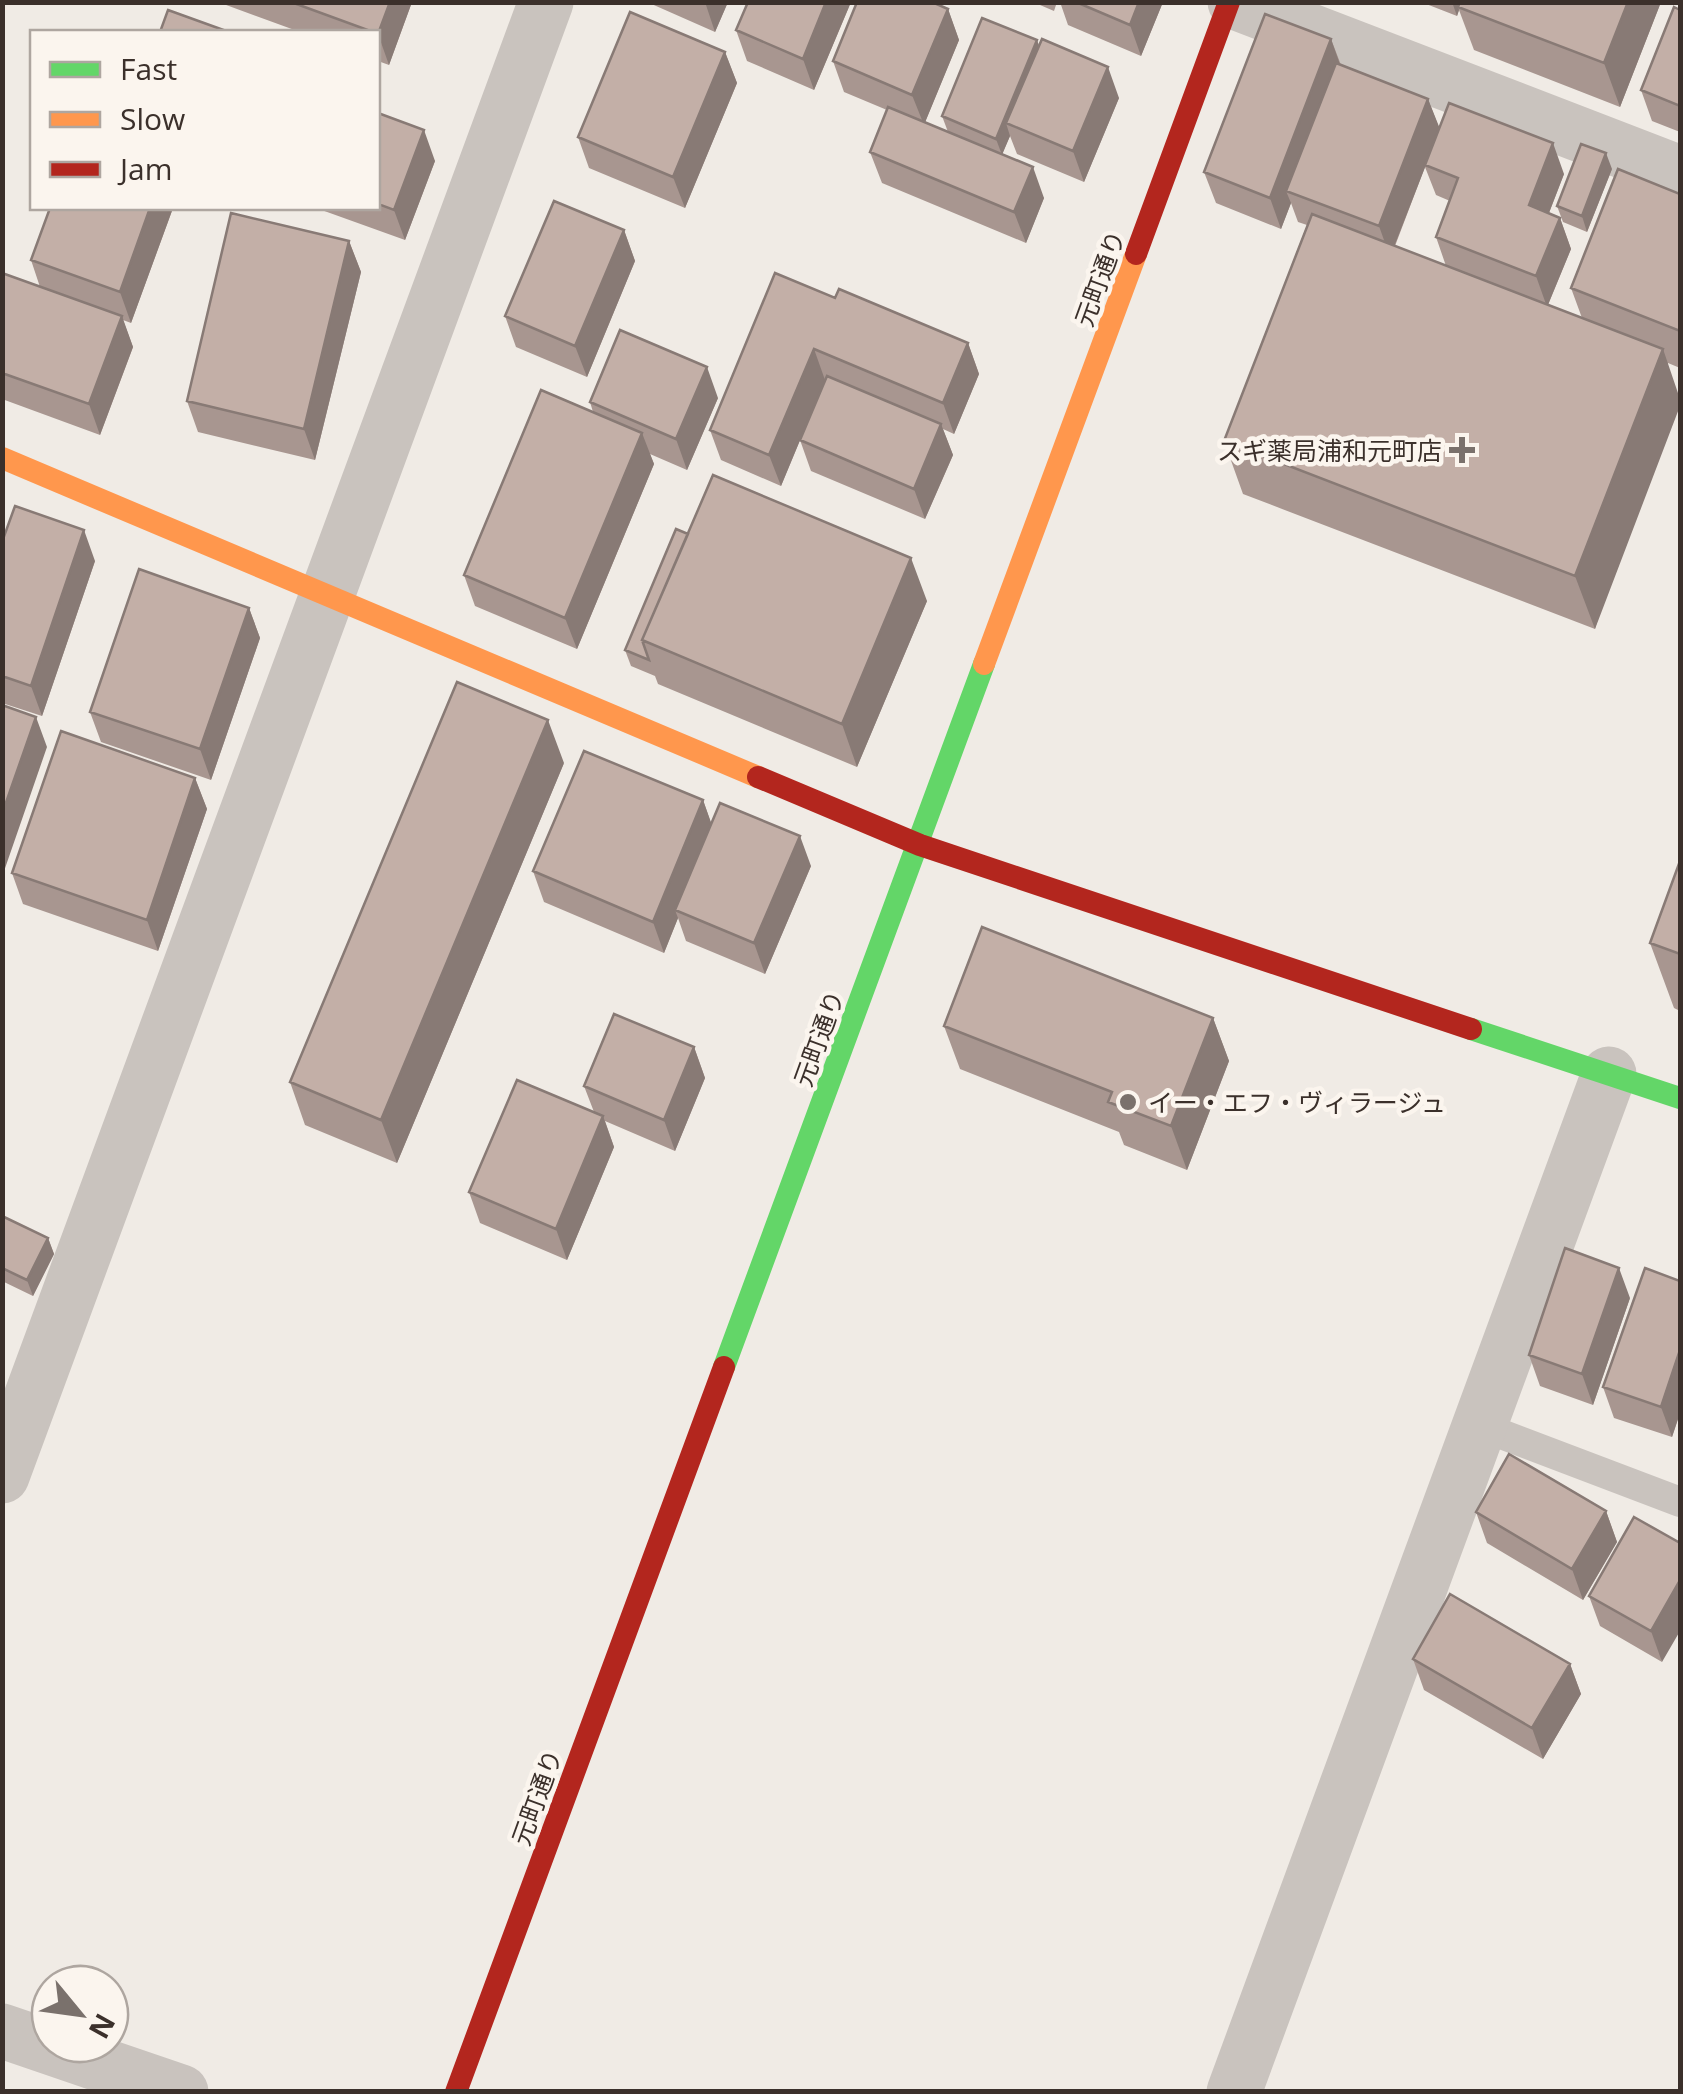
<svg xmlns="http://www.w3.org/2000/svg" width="1683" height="2094" font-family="'Open Sans','Noto Sans JP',sans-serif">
<rect width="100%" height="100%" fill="#f0ebe5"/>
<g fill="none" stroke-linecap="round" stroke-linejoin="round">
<path stroke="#c9c3be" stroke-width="30" d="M 1480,1426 L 1680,1502"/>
<path stroke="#c9c3be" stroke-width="55" d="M 1235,2 L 1680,173
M 2,1476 L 546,2
M 2,2031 L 181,2092
M 1234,2092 L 1609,1074"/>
<path stroke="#63d668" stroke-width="22" d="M 1471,1029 L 1680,1098
M 724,1367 L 984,664"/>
<path stroke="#ff974d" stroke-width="22" d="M 2,458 L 758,777
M 984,664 L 1136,254"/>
<path stroke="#b3261e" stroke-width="22" d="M 1136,254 L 1229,2
M 758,777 L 920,845 L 1471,1029
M 456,2092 L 724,1367"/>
</g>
<path fill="#a89690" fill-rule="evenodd" d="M 218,2 L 412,2 L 389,65 L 378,61 L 378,32 L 300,32 Z
M 647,2 L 728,2 L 715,32 Z
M 748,2 L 851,2 L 814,90 L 747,61 L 736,30 Z
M 1033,2 L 1057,2 L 1054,11 Z
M 1060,2 L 1163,2 L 1141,56 L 1068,25 Z
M 1421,2 L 1661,2 L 1620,107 L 1474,50 L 1459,10 L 1457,16 Z
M 948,9 L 959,40 L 925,122 L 948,132 L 942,116 L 1039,46 L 1119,98 L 1084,182 L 1017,154 L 1010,136 L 1002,154 L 1044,198 L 1026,243 L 882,183 L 870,152 L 887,110 L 844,92 L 833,61 Z
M 1680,10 L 1680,132 L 1652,121 L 1641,90 Z
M 1331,39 L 1341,65 L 1428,99 L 1439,128 L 1564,174 L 1549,213 L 1560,218 L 1571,249 L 1548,305 L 1582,318 L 1571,288 L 1680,194 L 1680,368 L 1668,363 L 1595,629 L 1243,494 L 1224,441 L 1307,225 L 1298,222 L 1291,203 L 1281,229 L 1216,203 L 1204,172 ZM 1425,167 L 1436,195 L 1450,201 L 1436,237 L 1446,266 L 1395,246 Z
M 725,52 L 737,83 L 685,208 L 589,168 L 578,137 Z
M 378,113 L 435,161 L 405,240 L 316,208 L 378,208 Z
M 1612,169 L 1587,232 L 1563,222 L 1557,206 Z
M 173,208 L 131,323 L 123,320 L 133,347 L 100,435 L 2,399 L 2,273 L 40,287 L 31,260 Z
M 624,230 L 635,261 L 587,377 L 516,347 L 505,316 Z
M 349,241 L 361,272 L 315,460 L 198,432 L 187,401 Z
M 835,298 L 968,343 L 979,374 L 954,434 L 943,429 L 953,455 L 925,519 L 811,471 L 800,440 L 825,380 L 781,486 L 721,460 L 710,430 Z
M 718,398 L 687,470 L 650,454 L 654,464 L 577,649 L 475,606 L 464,575 L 593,412 L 590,402 Z
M 688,534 L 927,601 L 857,767 L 658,684 L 655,676 L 631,666 L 625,650 Z
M 2,542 L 95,561 L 42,716 L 2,703 Z
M 249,608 L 260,638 L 211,780 L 101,742 L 90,712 Z
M 564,763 L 397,1163 L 305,1125 L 290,1082 Z
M 195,778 L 207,809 L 158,951 L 23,904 L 12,873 Z
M 703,800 L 711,823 L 811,866 L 765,974 L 686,941 L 678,918 L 664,953 L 544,902 L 533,871 Z
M 1680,861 L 1680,1011 L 1674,1008 L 1650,943 Z
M 1213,1018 L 1229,1061 L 1187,1170 L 1124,1145 L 1119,1132 L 960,1069 L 944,1026 Z
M 694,1047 L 705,1078 L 675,1151 L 605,1121 L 614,1147 L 567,1260 L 480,1223 L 469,1192 L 594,1112 L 584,1086 Z
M 2,1216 L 48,1238 L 54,1254 L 33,1296 L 2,1281 Z
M 1680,1281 L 1680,1413 L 1672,1437 L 1614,1418 L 1603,1387 Z
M 1630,1298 L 1593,1405 L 1540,1386 L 1529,1355 Z
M 1606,1511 L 1617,1542 L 1583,1600 L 1487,1543 L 1476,1512 Z
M 1634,1517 L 1662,1662 L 1600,1626 L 1589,1596 Z
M 1413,1659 L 1570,1664 L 1581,1694 L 1543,1759 L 1424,1690 Z"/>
<path fill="#887a75" d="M 390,2 L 412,2 L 389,65 L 378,34 Z
M 705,2 L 728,2 L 715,32 Z
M 826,2 L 851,2 L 814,90 L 803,59 Z
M 1139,2 L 1163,2 L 1141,56 L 1130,25 Z
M 1452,2 L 1462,2 L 1458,7 L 1459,10 L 1457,16 Z
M 1628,2 L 1661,2 L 1620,107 L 1604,63 Z
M 948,9 L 959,40 L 924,125 L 912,95 Z
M 1331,39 L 1342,70 L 1286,191 L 1291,203 L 1281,229 L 1270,198 Z
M 1037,40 L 1043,56 L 1006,123 L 1010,136 L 1002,155 L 996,139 Z
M 725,52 L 737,83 L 685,208 L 673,177 Z
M 1108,67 L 1119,98 L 1084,182 L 1073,151 Z
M 1428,99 L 1440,129 L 1390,257 L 1379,226 Z
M 424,130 L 435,161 L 405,240 L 394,210 Z
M 1553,143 L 1564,174 L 1540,236 L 1529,205 Z
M 1606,153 L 1612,169 L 1587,232 L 1582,216 Z
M 1033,167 L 1044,198 L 1026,243 L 1014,212 Z
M 150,208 L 173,208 L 131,323 L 120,292 Z
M 1560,218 L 1571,249 L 1547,307 L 1536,276 Z
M 624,230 L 635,261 L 587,377 L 575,346 Z
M 349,241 L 361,272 L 315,460 L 304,429 Z
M 122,316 L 133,347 L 100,435 L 89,404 Z
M 968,343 L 979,374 L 954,434 L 943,403 Z
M 814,349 L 825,380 L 781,486 L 769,455 Z
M 1663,349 L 1680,399 L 1680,406 L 1595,629 L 1575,576 Z
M 707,367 L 718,398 L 687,470 L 676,439 Z
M 941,424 L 953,455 L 925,519 L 914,489 Z
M 642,433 L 654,464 L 577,649 L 565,618 Z
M 84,530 L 95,561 L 42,716 L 31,686 Z
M 911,558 L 927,601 L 857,767 L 842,724 Z
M 249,608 L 260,638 L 211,780 L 200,749 Z
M 36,717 L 47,747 L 2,877 L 2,814 Z
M 548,720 L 564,763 L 397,1163 L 381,1120 Z
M 195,778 L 207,809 L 158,951 L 147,920 Z
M 703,800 L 714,831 L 675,910 L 678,918 L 664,953 L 653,922 Z
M 800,836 L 811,866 L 765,974 L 754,943 Z
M 1213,1018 L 1229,1061 L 1187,1170 L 1171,1126 Z
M 694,1047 L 705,1078 L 675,1151 L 664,1120 Z
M 603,1116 L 614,1147 L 567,1260 L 556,1229 Z
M 48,1238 L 54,1254 L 33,1296 L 27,1280 Z
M 1619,1268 L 1630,1298 L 1593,1405 L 1582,1374 Z
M 1680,1350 L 1680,1413 L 1672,1437 L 1661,1407 Z
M 1606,1511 L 1617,1542 L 1583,1600 L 1572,1569 Z
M 1680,1580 L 1680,1631 L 1662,1662 L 1651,1631 Z
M 1570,1664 L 1581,1694 L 1543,1759 L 1532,1728 Z"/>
<path fill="#c3afa7" stroke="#887a75" stroke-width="2.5" d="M 291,2 L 390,2 L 378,34 L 378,32 L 373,32 Z
M 748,2 L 826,2 L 803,59 L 736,30 Z
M 857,2 L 932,2 L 948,9 L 912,95 L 833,61 Z
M 1076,2 L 1139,2 L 1130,25 Z
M 1460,2 L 1628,2 L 1604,63 L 1458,7 Z
M 1674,7 L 1680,10 L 1680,106 L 1641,90 Z
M 168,10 L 229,32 L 160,32 Z
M 630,12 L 725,52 L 673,177 L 578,137 Z
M 1265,14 L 1331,39 L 1270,198 L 1204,172 Z
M 982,18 L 1037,40 L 996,139 L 942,116 Z
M 1042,39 L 1108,67 L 1073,151 L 1006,123 Z
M 1336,63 L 1428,99 L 1379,226 L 1286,191 Z
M 1449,103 L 1553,143 L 1529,205 L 1560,218 L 1536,276 L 1436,237 L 1458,178 L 1425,165 Z
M 888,107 L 1033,167 L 1014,212 L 870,152 Z
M 378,113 L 424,130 L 394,210 L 378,204 Z
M 1581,144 L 1606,153 L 1582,216 L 1557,206 Z
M 1618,169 L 1680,194 L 1680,331 L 1571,288 Z
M 554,201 L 624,230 L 575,346 L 505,316 Z
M 50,208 L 150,208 L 120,292 L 31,260 Z
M 231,213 L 349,241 L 304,429 L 187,401 Z
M 1312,214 L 1663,349 L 1575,576 L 1224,441 Z
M 2,273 L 122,316 L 89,404 L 2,373 Z
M 775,273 L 835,298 L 839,289 L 968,343 L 943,403 L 814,349 L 769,455 L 710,430 Z
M 620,330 L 707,367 L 676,439 L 590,402 Z
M 827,376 L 941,424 L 914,489 L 800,440 Z
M 541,390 L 642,433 L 565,618 L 464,575 Z
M 713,475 L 911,558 L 842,724 L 642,640 Z
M 15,506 L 84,530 L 31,686 L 2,676 L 2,542 Z
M 676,529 L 688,534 L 642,640 L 649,660 L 625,650 Z
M 139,569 L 249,608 L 200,749 L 90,712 Z
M 457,682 L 548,720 L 381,1120 L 290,1082 Z
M 2,705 L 36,717 L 2,814 Z
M 61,731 L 195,778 L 147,920 L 12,873 Z
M 584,751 L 703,800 L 653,922 L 533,871 Z
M 720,803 L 800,836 L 754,943 L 675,910 Z
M 1680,861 L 1680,954 L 1650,943 Z
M 982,927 L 1213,1018 L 1171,1126 L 1108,1102 L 1112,1092 L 944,1026 Z
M 614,1014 L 694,1047 L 664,1120 L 584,1086 Z
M 517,1080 L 603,1116 L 556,1229 L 469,1192 Z
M 2,1216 L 48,1238 L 27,1280 L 2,1268 Z
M 1565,1248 L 1619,1268 L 1582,1374 L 1529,1355 Z
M 1645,1268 L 1680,1281 L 1680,1350 L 1661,1407 L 1603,1387 Z
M 1509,1454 L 1606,1511 L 1572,1569 L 1476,1512 Z
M 1634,1517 L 1680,1543 L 1680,1580 L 1651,1631 L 1589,1596 Z
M 1450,1594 L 1570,1664 L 1532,1728 L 1413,1659 Z"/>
<g fill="#7a716c" stroke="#fbf5ee" stroke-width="4">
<path d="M1457 435h10v10h10v10h-10v10h-10v-10h-10v-10h10z"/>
<circle cx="1128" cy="1102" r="10"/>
</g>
<g text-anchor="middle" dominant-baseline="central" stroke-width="9" stroke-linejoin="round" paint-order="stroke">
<g font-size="25" fill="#3b302b" stroke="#fbf5ee">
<text transform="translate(1099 278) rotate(-70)">元町通り</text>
<text transform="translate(818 1038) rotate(-70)">元町通り</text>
<text transform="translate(536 1797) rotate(-70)">元町通り</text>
</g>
<g font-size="25" fill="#3b302b" stroke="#fbf5ee" text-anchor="end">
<text x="1442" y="450">スギ薬局浦和元町店</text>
<text x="1148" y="1102" text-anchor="start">イー・エフ・ヴィラージュ</text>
</g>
</g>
<rect width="1683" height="2094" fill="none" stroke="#3b302b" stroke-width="10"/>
<rect x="30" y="30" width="350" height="180" fill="#fbf5ee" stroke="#aea6a0" stroke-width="2.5"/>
<rect x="50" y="62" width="50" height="15" fill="#63d668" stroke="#aea6a0" stroke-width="2.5"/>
<text x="120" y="80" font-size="30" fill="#3b302b">Fast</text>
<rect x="50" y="112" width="50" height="15" fill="#ff974d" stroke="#aea6a0" stroke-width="2.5"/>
<text x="120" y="130" font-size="30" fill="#3b302b">Slow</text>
<rect x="50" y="162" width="50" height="15" fill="#b3261e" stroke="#aea6a0" stroke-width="2.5"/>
<text x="120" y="180" font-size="30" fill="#3b302b">Jam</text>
<g transform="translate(80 2014) rotate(119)"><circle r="48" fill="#fbf5ee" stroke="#aea6a0" stroke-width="2.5"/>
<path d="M0-8L18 38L0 25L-18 38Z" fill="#7a716c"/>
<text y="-15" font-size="28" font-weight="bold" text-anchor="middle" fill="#3b302b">N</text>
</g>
</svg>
